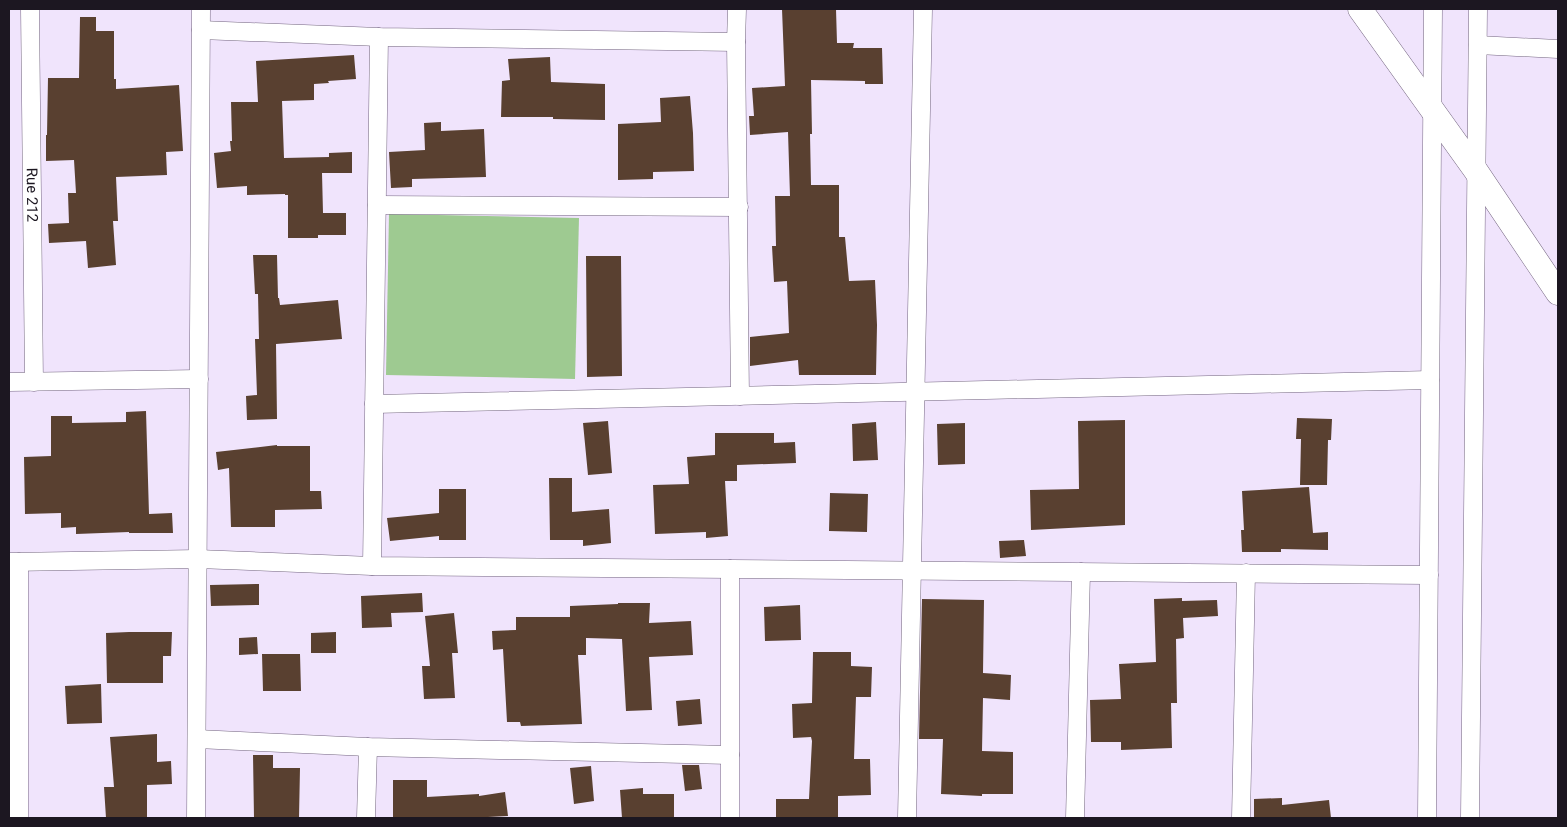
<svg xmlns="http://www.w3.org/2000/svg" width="1567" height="827" font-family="Roboto,sans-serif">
<rect width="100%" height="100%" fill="#f0e4fc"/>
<path fill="#9eca91" d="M 389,214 L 579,218 L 575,379 L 386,375 Z"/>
<path fill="#594030" d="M 782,9 L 836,9 L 837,43 L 854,43 L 853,48 L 882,48 L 883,84 L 865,84 L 865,81 L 811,80 L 812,134 L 810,134 L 811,185 L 839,185 L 839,237 L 845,237 L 849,281 L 875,280 L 877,325 L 876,375 L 799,375 L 798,360 L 750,366 L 750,337 L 789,333 L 787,281 L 774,282 L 772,246 L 776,246 L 775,196 L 790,196 L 788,132 L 750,135 L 749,116 L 754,116 L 752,88 L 785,86 Z
M 80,17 L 96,17 L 96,31 L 114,31 L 114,79 L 116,79 L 116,89 L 179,85 L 183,151 L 166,152 L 167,175 L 116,177 L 118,221 L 113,221 L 116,265 L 88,268 L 86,241 L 49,243 L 48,224 L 69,223 L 68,193 L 76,193 L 74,160 L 46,161 L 46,135 L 47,135 L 48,78 L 79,78 Z
M 354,55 L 356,79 L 328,81 L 329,83 L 314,84 L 314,100 L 282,101 L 284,158 L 329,157 L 329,153 L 352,152 L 352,173 L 322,173 L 323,213 L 346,213 L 346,235 L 318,235 L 318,238 L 288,238 L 288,195 L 285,195 L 285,194 L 247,195 L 247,186 L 217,188 L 214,153 L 231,151 L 230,141 L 232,141 L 231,102 L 258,102 L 256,61 Z
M 550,57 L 551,82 L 605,84 L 605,120 L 553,119 L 553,117 L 501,117 L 502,81 L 510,80 L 508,59 Z
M 690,96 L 693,133 L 694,171 L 653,172 L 653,179 L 618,180 L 618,124 L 661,122 L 660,98 Z
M 441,122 L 441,131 L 484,129 L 486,177 L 412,179 L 412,187 L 391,188 L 389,152 L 425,150 L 424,123 Z
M 253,255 L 277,255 L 278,298 L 279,298 L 280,305 L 338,300 L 342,339 L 276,344 L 277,419 L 247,420 L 246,396 L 257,395 L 255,339 L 259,339 L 258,294 L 255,294 Z
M 586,256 L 621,256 L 622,376 L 587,377 Z
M 146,411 L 149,514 L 172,513 L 173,533 L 129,533 L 129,532 L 76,534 L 76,527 L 61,528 L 61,513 L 25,514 L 24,457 L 51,456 L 51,416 L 72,416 L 72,423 L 126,422 L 126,412 Z
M 1297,418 L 1332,419 L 1331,440 L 1328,440 L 1327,485 L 1300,485 L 1301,439 L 1296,439 Z
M 1125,420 L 1125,525 L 1031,530 L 1030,490 L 1079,489 L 1078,421 Z
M 608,421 L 612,473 L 588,475 L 583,423 Z
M 876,422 L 878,460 L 853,461 L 852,424 Z
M 965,423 L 965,464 L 938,465 L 937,424 Z
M 715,433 L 774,433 L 774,443 L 795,442 L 796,463 L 737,465 L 737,481 L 725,481 L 728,536 L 706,538 L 706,532 L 655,534 L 653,485 L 689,484 L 687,457 L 715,455 Z
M 277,445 L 277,446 L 310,446 L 310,491 L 321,491 L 322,509 L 275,510 L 275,527 L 231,527 L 229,468 L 218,470 L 216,452 Z
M 549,478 L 572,478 L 572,512 L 609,509 L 611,543 L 583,546 L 583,540 L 550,540 Z
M 1309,487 L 1313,533 L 1328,532 L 1328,550 L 1281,549 L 1281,552 L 1242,552 L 1241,530 L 1244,530 L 1242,491 Z
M 439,489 L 466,489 L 466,540 L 439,540 L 439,536 L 390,541 L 387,518 L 439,513 Z
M 830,493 L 868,494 L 867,532 L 829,531 Z
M 1024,540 L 1026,556 L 1000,558 L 999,541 Z
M 259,584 L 259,605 L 211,606 L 210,585 Z
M 422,593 L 423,612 L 391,613 L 392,627 L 362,628 L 361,596 Z
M 1182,598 L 1182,601 L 1217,600 L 1218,616 L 1183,618 L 1184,638 L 1176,639 L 1177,703 L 1171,703 L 1172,748 L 1121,750 L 1121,742 L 1091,742 L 1090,700 L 1121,699 L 1119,664 L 1156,662 L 1154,599 Z
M 922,599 L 984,600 L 983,673 L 1011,675 L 1010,700 L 983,698 L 982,751 L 1013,752 L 1013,794 L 982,794 L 982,796 L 941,794 L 943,739 L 919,739 Z
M 618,603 L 650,603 L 649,623 L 691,621 L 693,655 L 649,657 L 652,710 L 626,711 L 622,639 L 586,638 L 586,655 L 578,655 L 582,724 L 521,726 L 520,722 L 507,722 L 503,649 L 493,650 L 492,631 L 516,630 L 516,617 L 570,617 L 570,606 L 618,604 Z
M 800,605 L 801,640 L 765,641 L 764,607 Z
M 454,613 L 458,653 L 452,653 L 455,698 L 424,699 L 422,666 L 430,666 L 425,616 Z
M 129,632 L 172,632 L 171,656 L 163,656 L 163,683 L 107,683 L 106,633 Z
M 336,632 L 336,653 L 311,653 L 311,633 Z
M 257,637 L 258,654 L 239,655 L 239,638 Z
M 813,652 L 851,652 L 851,666 L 872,667 L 871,697 L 856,697 L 854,759 L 870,759 L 871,795 L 838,796 L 838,818 L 776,818 L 776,799 L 809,799 L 812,741 L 811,737 L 793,738 L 792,704 L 812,703 Z
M 262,654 L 300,654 L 301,691 L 263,691 Z
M 101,684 L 102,723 L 67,724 L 65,686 Z
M 700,699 L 702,724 L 678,726 L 676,701 Z
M 157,734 L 157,762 L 171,761 L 172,784 L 147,785 L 147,818 L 106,818 L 104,787 L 114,787 L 110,737 Z
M 253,755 L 273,755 L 273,768 L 300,768 L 299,818 L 254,818 Z
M 682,765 L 699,765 L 702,789 L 685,791 Z
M 591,766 L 594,801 L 574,804 L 570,768 Z
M 393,780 L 427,780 L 427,797 L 479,794 L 479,796 L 505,792 L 508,816 L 468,818 L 393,818 Z
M 643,788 L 643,794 L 674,794 L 674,818 L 622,818 L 620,790 Z
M 1282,798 L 1282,805 L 1329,800 L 1331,818 L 1254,818 L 1254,799 Z"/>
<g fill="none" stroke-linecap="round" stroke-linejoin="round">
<g stroke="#746680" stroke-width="19">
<g id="street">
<path id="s1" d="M 30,9 L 34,382"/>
<path d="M 737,9 L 736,42 L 740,396"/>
<path d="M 201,30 L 379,37 L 736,42"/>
<path d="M 1478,45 L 1558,49"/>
<path d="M 377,205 L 739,207"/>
<path d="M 9,382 L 199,379"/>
<path d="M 374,404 L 1430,380"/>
<path d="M 9,562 L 198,559 L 372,566 L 1429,575"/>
<path d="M 19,562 L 19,818"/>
<path d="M 372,566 L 379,37"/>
<path d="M 197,739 L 368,747 L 730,755"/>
<path d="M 196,818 L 201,9"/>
<path d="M 366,818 L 368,747"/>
<path d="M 730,818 L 730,569"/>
<path d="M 907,818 L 923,9"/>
<path d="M 1075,818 L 1081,572"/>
<path d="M 1241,818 L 1246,573"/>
<path d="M 1427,818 L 1433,9"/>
<path d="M 1470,818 L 1478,9"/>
</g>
</g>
<g stroke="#746680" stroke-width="25">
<path id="secondary" d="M 1360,9 L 1476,171 L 1558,293"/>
</g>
<use href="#street" stroke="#fff" stroke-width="18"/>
<use href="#secondary" stroke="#fff" stroke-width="24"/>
</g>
<g text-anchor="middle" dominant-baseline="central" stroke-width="5" stroke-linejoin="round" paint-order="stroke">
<g font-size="15" fill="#1c1721" stroke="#f0e4fc">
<text stroke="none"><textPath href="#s1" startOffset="186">Rue 212</textPath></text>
</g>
</g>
<rect width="1567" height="827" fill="none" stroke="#1c1721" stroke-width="20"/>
</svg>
